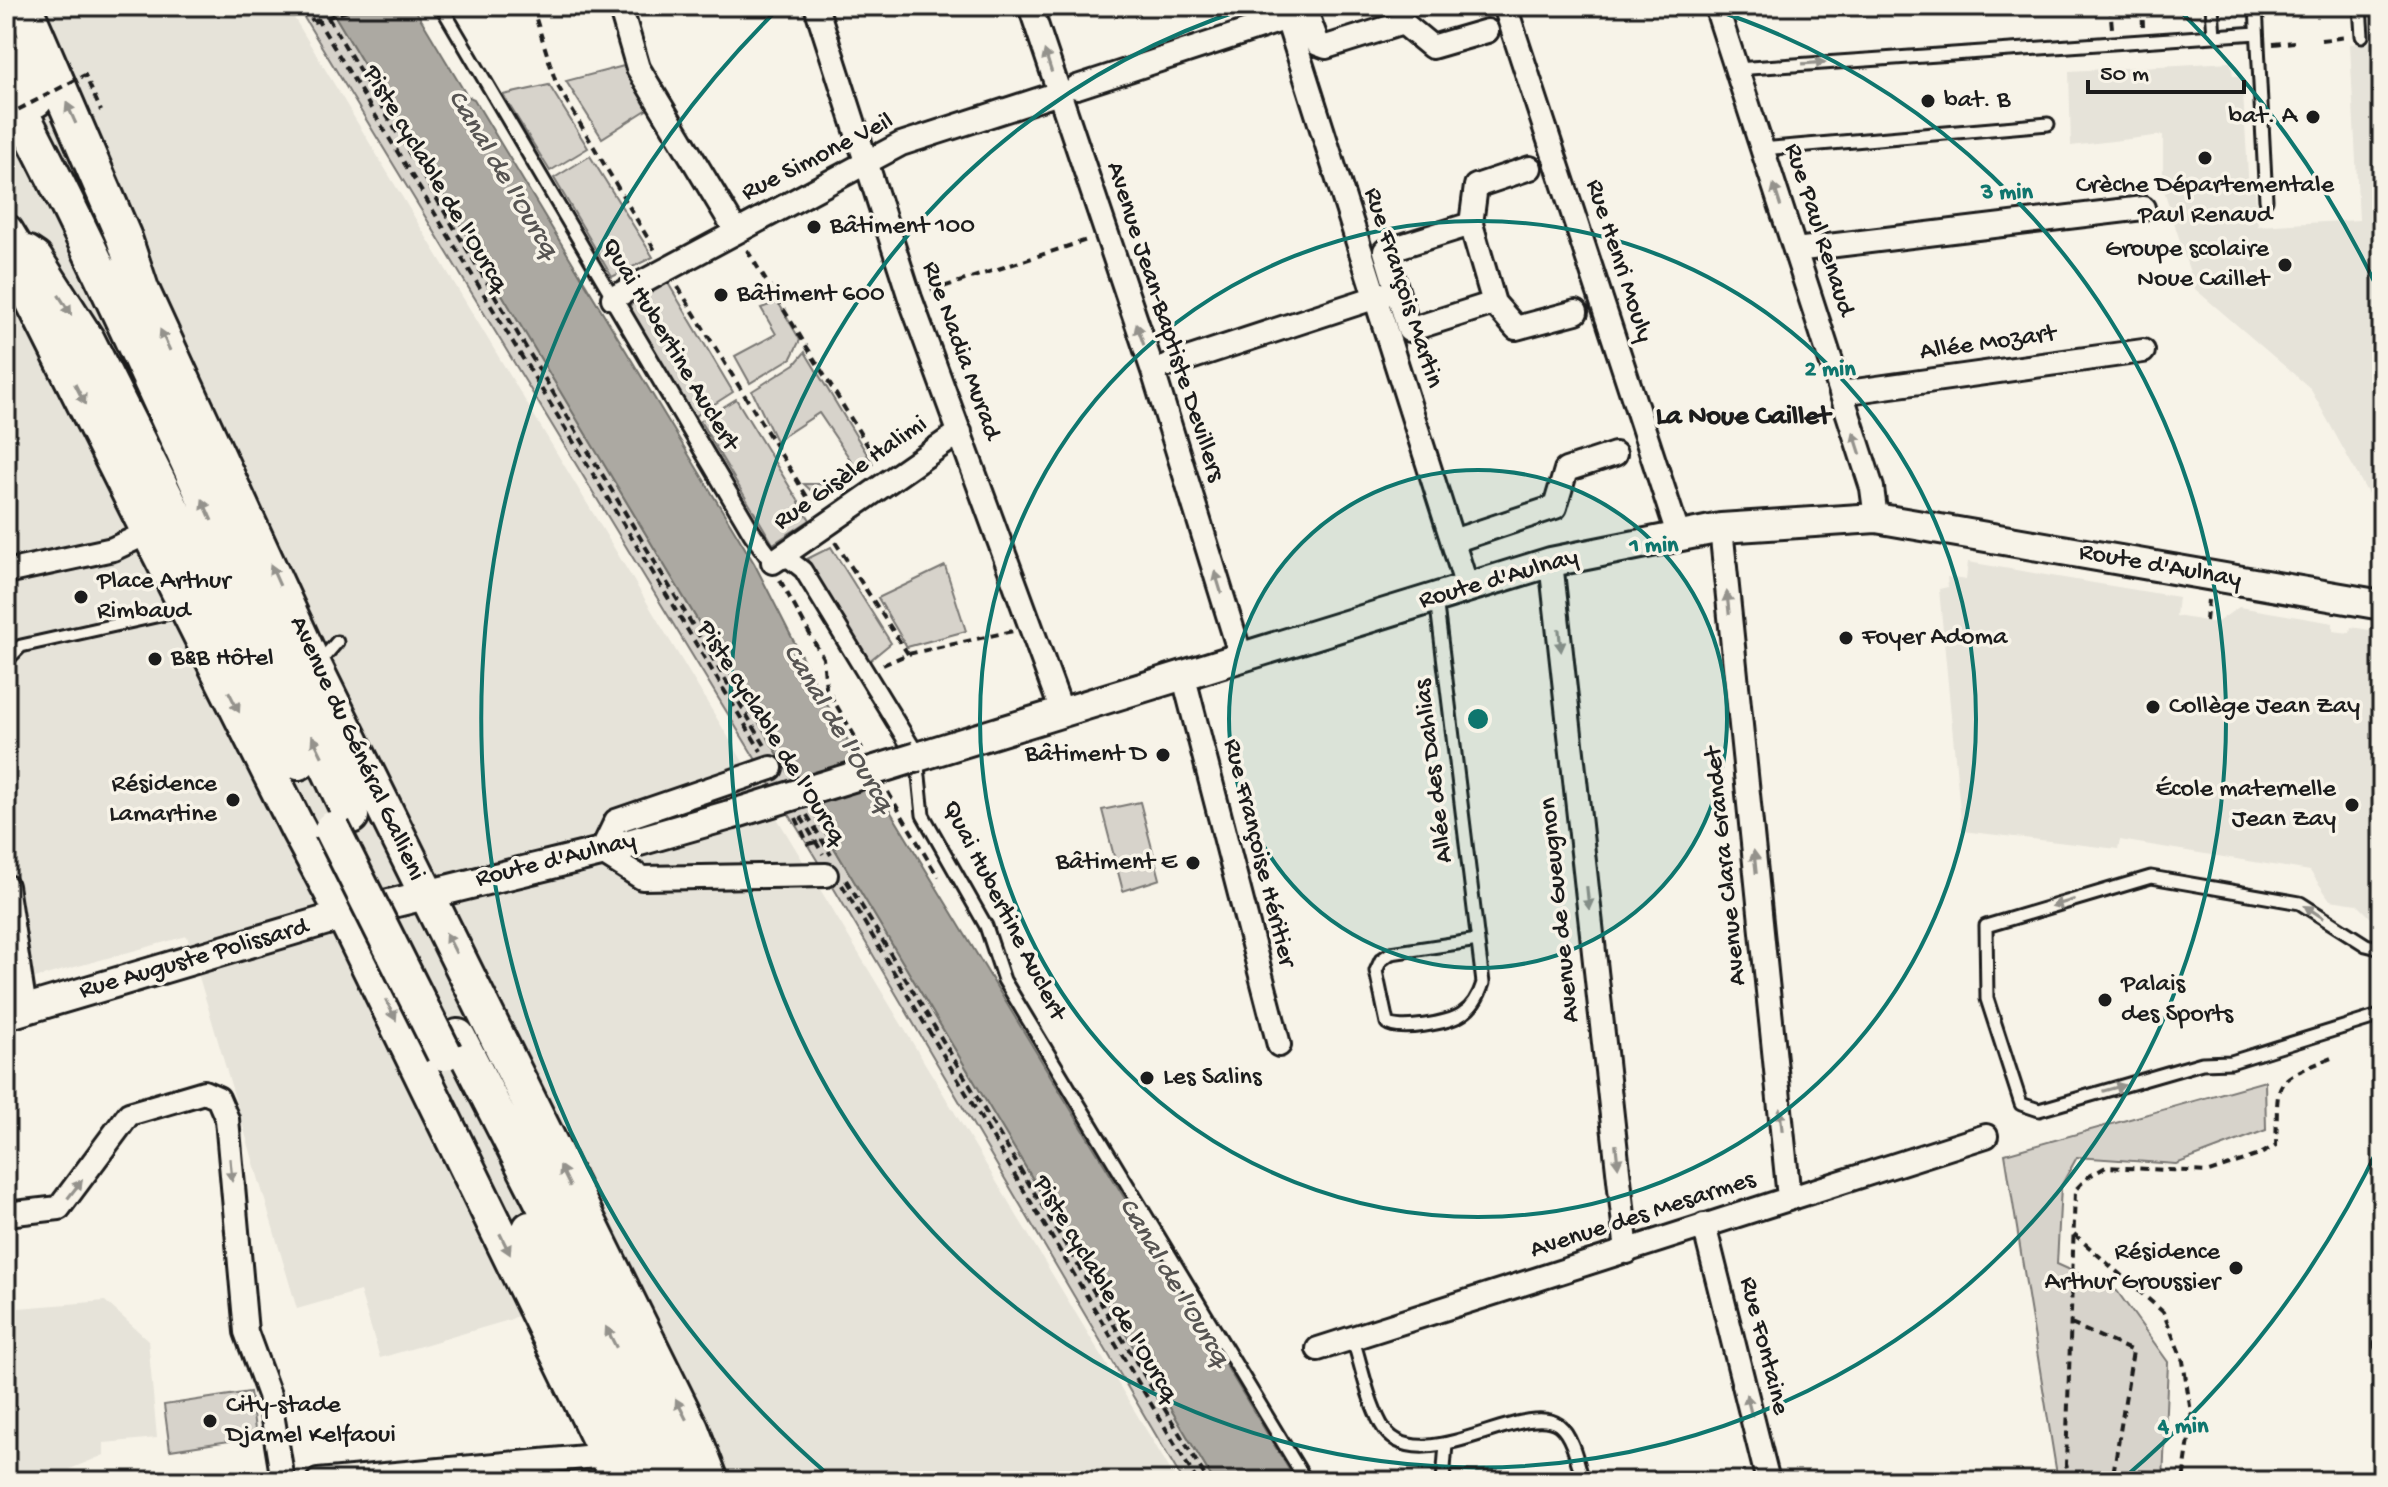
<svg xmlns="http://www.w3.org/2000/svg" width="2388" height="1487" font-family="'Gochi Hand',sans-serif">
<rect width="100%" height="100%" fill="#f7f3e8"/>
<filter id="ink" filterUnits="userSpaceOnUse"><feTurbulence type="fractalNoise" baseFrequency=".0125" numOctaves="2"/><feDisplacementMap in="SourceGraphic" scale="16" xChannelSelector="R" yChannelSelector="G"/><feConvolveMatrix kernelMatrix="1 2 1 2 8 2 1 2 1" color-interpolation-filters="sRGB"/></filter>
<g filter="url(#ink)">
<path fill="#e6e3d9" d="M 26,6 L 287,6 L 1177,1481 L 721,1481 L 621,1268 L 509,1320 L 380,1358 L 360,1291 L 297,1309 L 187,936 L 6,986 L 6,12 Z
M 2382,41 L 2382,511 L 2373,503 L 2310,388 L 2195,289 L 2163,187 L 2163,135 L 2071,146 L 2069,71 L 2231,62 L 2233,76 L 2242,76 L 2249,191 L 2255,191 L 2258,226 L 2359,220 L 2350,44 Z
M 1968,562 L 2178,597 L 2176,616 L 2206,621 L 2216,623 L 2239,607 L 2333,623 L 2333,631 L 2350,633 L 2351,627 L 2382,632 L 2382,921 L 2373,920 L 2357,904 L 2330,900 L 2310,871 L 2120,840 L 2118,849 L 1962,831 L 1939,589 L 1948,587 L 1947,577 L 1966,580 Z
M 105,1301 L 148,1340 L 157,1438 L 104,1443 L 104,1455 L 70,1469 L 78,1472 L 83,1481 L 6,1481 L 6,1309 Z"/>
<path fill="#d7d3cb" stroke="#7a7874" stroke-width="2" d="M 297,6 L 329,6 L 1214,1481 L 1183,1481 L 826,875 Z
M 624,66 L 648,109 L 602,138 L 566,81 Z
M 549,85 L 588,148 L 550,171 L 503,95 Z
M 590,156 L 653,257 L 612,277 L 554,178 Z
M 668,283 L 733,392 L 694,417 L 629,306 Z
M 778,302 L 800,340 L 791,358 L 750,383 L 735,356 L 776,334 L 761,308 Z
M 805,352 L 873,464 L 819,498 L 804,484 L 826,484 L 854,465 L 819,413 L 776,441 L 752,391 L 795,364 Z
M 736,399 L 810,520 L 773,544 L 700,421 Z
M 831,547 L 891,643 L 868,662 L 807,559 Z
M 945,566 L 966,631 L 907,647 L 878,598 Z
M 1140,802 L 1160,879 L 1123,891 L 1102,810 Z
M 2265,1081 L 2266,1130 L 2176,1164 L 2077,1157 L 2061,1186 L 2057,1264 L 2117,1291 L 2168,1362 L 2163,1481 L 2058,1481 L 2005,1154 Z
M 250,1392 L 256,1437 L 170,1450 L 164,1405 Z"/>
<path fill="#aca9a2" stroke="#72716c" stroke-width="2" d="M 329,6 L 413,6 L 467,96 L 474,99 L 754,563 L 817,687 L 855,753 L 1296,1481 L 1214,1481 Z"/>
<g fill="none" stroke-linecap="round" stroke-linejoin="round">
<g stroke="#1c1c1c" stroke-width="17">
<path id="service" d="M 441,6 L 613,298
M 2212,6 L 2214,36
M 2256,6 L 2266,200
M 2360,6 L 2362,36
M 1736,69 L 2257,33
M 1762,149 L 2048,124
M 1436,598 L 1483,983 C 1479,996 1473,1007 1462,1014 C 1449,1023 1398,1032 1387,1023 L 1376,971 L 1381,960 L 1391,953 L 1478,940
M 6,661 L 21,646 L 183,610
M 318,664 L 337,642
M 917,757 L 923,815 L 986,926 L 1004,980 L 1306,1481
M 2382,949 L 2366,945 L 2300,903 L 2151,877 L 1986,926 L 1987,999 L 2021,1104 L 2039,1110 L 2202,1063 L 2231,1062 L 2382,1015
M 1352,1336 C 1361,1364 1367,1398 1381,1424 C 1414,1485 1524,1398 1559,1425 C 1573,1436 1578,1465 1583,1481
M 2381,1345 L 2382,1345
M 1443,1481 L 1446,1444"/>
</g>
<g stroke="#1c1c1c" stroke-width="22">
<path id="pedestrian" d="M 613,298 L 752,533 L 773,562 L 789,559 L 803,570 L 917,757"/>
</g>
<g stroke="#1c1c1c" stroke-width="28">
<path id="minor" d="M 620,6 L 638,68 L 736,231
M 816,6 L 910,298 L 1062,712
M 1030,6 L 1153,371 L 1241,657
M 1283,6 L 1467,587
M 1304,6 L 1318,44 L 1326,47 L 1403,23 L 1432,47 L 1487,31
M 1505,6 L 1678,534
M 1716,6 L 1872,488 L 1876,518
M 1077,87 L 1306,12
M 1530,168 L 1476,186 L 1471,224 L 1385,251 L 1409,330 L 1494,303 L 1516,328 L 1576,312
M 1471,224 L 1494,303
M 1795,250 L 2143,208
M 613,298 L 901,144 L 1059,93
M 1169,365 L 1389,293
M 1841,393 L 2143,351
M 1721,528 L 1789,1198
M 1453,541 L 1555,507 L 1566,470 L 1615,454
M 773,562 L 960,432
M 1551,562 L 1627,1252
M 6,572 L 113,549 L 149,532
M 1183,674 L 1279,1045
M 771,768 L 616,821 L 601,852 L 642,878 L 826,875
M 6,886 L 25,1009
M 6,1214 L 59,1208 L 129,1114 L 204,1092 L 218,1098 L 227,1119 L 246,1332 L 269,1395 L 283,1481
M 1704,1225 L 1768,1481
M 1318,1349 L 1986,1136
M 318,1481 L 607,1455"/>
</g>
<g stroke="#1c1c1c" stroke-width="34">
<path id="tertiary" d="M 917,757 L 1551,562 L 1721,528 L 1876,518 L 2382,605
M 6,1015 L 344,915 L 601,852 L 730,815"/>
</g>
<g stroke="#1c1c1c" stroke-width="40">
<path id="primary" d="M 24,6 L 124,238 L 141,289 L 315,668 L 691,1429 L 711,1481
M 6,48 L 35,100
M 6,84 C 132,322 234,573 351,816
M 6,232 L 15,247 L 17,269 L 297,827 L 344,915 L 620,1481
M 26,253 L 35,259 L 87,340 L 299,762
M 458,1037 L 685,1481
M 530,1229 L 655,1481"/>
</g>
<path stroke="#1c1c1c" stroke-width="4" stroke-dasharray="8 6" stroke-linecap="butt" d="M 304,6 L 313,21
M 309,6 L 761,751
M 321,6 L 767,749
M 532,6 L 556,83 L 656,252
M 2110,6 L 2112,28
M 2142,6 L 2143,27
M 2321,40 L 2348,37
M 2273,44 L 2294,42
M 747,250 L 879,464
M 678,287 L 814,508
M 931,291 L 1090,239
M 835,542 L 908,654
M 780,580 L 823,658 L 826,688 L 863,750
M 2206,621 L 2208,600
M 883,665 L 908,654 L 1013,631
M 888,792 L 938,877
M 807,815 L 831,855
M 801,817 L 823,854
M 796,818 L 808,844 L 816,842
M 846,880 L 1208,1481
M 842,885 L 1197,1481
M 2074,1234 L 2163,1312 L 2183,1361 L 2192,1419 L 2183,1481
M 2071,1324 L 2133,1351 L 2112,1481
M 2070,1481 L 2066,1464 L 2075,1190 L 2088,1177 L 2106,1167 L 2209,1172 L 2259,1155 L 2276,1145 C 2279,1078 2268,1083 2334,1057
M 2327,1481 L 2338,1478 L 2342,1481"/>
<use href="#service" stroke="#f7f3e8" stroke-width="11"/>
<use href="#pedestrian" stroke="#f7f3e8" stroke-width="16"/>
<use href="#minor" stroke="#f7f3e8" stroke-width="22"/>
<use href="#tertiary" stroke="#f7f3e8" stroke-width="28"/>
<use href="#primary" stroke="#f7f3e8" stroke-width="34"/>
<g stroke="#1c1c1c" stroke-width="34" stroke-linecap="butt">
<path id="tertiary-bridge" d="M 730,815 L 917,757"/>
</g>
<g stroke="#1c1c1c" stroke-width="40" stroke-linecap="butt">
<path id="primary-bridge" d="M 332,829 L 444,1053"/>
</g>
<path stroke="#1c1c1c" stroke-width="4" stroke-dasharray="8 6" stroke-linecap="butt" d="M 313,22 L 363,6
M 6,116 L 85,75 L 101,111"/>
<use href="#tertiary-bridge" stroke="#f7f3e8" stroke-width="28"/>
<use href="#primary-bridge" stroke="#f7f3e8" stroke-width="34"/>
</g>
<defs><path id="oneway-solid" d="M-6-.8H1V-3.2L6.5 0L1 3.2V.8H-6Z" transform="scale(2)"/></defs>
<g fill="#94928c">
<use href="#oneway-solid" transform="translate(1048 61) rotate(-108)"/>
<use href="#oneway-solid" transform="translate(1814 63) rotate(-4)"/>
<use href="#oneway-solid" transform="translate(71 113) rotate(-114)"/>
<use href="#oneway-solid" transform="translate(1777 195) rotate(-108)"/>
<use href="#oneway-solid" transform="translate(65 305) rotate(57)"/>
<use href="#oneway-solid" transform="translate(1140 334) rotate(-109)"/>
<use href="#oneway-solid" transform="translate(165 340) rotate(-115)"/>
<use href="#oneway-solid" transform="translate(80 394) rotate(63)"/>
<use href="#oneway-solid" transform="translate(1857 443) rotate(-108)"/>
<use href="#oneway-solid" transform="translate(207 510) rotate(-114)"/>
<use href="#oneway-solid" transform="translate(275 575) rotate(-114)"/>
<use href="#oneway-solid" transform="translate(1218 582) rotate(-107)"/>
<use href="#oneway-solid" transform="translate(1728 603) rotate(-96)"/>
<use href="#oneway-solid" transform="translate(1560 640) rotate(84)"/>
<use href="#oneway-solid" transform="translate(234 702) rotate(63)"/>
<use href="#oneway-solid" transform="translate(317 746) rotate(-116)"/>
<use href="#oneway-solid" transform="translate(1755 862) rotate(-96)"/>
<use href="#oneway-solid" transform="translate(1588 898) rotate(84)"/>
<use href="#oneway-solid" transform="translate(2063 903) rotate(163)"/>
<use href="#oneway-solid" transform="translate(2314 912) rotate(-147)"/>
<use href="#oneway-solid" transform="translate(451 943) rotate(-117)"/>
<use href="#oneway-solid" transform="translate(391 1010) rotate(64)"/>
<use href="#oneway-solid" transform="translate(2114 1088) rotate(-16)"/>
<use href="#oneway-solid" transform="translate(1781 1120) rotate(-96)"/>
<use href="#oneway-solid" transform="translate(1617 1156) rotate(84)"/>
<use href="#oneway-solid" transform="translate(231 1170) rotate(85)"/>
<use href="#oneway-solid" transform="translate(565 1176) rotate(-116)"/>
<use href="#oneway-solid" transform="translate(75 1189) rotate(-52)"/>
<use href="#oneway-solid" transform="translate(505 1244) rotate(64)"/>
<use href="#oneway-solid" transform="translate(611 1337) rotate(-117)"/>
<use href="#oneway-solid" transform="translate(1749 1405) rotate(-104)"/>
<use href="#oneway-solid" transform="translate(681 1409) rotate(-117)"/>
</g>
</g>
<circle cx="1478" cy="719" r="249" fill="#0f766e" fill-opacity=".12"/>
<g fill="none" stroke="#0f766e" stroke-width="4">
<circle cx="1478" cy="719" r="249"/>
<circle cx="1478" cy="719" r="498"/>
<path d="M1709 8A748 748 0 1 1 1247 8"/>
<path d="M2382 1140A997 997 0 0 1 2125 1477M831 1477A997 997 0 0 1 779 8M2177 8A997 997 0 0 1 2382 298"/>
</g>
<g fill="#1c1c1c" stroke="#f7f3e8" stroke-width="3">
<circle cx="1928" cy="101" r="8"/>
<circle cx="2313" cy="117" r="8"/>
<circle cx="2205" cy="158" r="8"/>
<circle cx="814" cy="227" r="8"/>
<circle cx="2285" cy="265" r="8"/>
<circle cx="721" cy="295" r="8"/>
<circle cx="81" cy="597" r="8"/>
<circle cx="1846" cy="638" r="8"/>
<circle cx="155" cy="659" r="8"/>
<circle cx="2153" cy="707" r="8"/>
<circle cx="1163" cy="755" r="8"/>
<circle cx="233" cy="800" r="8"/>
<circle cx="2352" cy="805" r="8"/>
<circle cx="1193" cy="863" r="8"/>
<circle cx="2105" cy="1000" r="8"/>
<circle cx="1147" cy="1078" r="8"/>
<circle cx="2236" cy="1268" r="8"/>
<circle cx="210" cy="1421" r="8"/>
</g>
<g text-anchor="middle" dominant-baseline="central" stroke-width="7" stroke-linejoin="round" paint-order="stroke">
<g font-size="26" fill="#1c1c1c" stroke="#f7f3e8" text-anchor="start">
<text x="1944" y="101">bat. B</text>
<text x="2297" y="117" text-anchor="end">bat. A</text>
<text x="2205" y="186" text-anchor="middle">Crèche Départementale<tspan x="2205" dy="30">Paul Renaud</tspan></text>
<text x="830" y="227">Bâtiment 100</text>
<text x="2269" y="250" text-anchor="end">Groupe scolaire<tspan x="2269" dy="30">Noue Caillet</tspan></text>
<text x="737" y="295">Bâtiment 600</text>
<text x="97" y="582">Place Arthur<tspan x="97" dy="30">Rimbaud</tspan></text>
<text x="1862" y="638">Foyer Adoma</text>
<text x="171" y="659">B&amp;B Hôtel</text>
<text x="2169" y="707">Collège Jean Zay</text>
<text x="1147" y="755" text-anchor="end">Bâtiment D</text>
<text x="217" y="785" text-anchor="end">Résidence<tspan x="217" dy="30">Lamartine</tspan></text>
<text x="2336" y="790" text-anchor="end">École maternelle<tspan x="2336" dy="30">Jean Zay</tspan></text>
<text x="1177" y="863" text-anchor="end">Bâtiment E</text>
<text x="2121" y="985">Palais<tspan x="2121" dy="30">des Sports</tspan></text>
<text x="1163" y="1078">Les Salins</text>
<text x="2220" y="1253" text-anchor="end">Résidence<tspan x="2220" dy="30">Arthur Groussier</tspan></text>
<text x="226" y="1406">City-stade<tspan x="226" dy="30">Djamel Kelfaoui</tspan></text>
</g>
<g font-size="26" fill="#1c1c1c" stroke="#f7f3e8">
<text transform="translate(818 158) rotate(-27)">Rue Simone Veil</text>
<text transform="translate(434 179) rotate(59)">Piste cyclable de l'Ourcq</text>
<text transform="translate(1818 230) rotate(72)">Rue Paul Renaud</text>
<text transform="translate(1618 261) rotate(72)">Rue Henri Mouly</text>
<text transform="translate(1402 288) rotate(72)">Rue François Martin</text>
<text transform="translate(1164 322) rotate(72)">Avenue Jean-Baptiste Devillers</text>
<text transform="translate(1988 344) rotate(-8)">Allée Mozart</text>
<text transform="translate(669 345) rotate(59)">Quai Hubertine Auclert</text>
<text transform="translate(960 351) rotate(70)">Rue Nadia Murad</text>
<text transform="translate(851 474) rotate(-35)">Rue Gisèle Halimi</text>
<text transform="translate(2160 567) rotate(10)">Route d'Aulnay</text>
<text transform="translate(1499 580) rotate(-16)">Route d'Aulnay</text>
<text transform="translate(770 733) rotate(58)">Piste cyclable de l'Ourcq</text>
<text transform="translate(356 749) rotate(65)">Avenue du Général Gallieni</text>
<text transform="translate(1435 771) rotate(-97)">Allée des Dahlias</text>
<text transform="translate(1258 853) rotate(76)">Rue Françoise Héritier</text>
<text transform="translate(556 861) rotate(-14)">Route d'Aulnay</text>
<text transform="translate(1727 866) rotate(-96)">Avenue Clara Grandet</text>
<text transform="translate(1561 910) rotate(-96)">Avenue de Gueugnon</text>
<text transform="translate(1003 911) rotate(63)">Quai Hubertine Auclert</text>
<text transform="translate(194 960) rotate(-16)">Rue Auguste Polissard</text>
<text transform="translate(1643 1216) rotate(-18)">Avenue des Mesarmes</text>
<text transform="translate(1104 1289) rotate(59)">Piste cyclable de l'Ourcq</text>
<text transform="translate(1763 1346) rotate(76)">Rue Fontaine</text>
</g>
<g font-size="28" font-style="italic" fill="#565452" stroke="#f7f3e8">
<text transform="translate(502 174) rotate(59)">Canal de l'Ourcq</text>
<text transform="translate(837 728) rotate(59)">Canal de l'Ourcq</text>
<text transform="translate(1173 1282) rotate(59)">Canal de l'Ourcq</text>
</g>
<g font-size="28" font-weight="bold" fill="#1c1c1c" stroke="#f7f3e8">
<text x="1743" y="417">La Noue Caillet</text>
</g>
</g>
<circle cx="1478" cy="719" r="12" fill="#0f766e" stroke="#f7f3e8" stroke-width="4"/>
<g font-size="24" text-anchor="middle" font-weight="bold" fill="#0f766e" stroke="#f7f3e8" stroke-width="7" stroke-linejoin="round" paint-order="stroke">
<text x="2007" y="198">3 min</text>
<text x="1830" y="375">2 min</text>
<text x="1654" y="551">1 min</text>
<text x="2183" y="1432">4 min</text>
</g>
<rect width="2388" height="1487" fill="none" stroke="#f7f3e8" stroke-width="32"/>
<rect x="16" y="16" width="2356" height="1455" fill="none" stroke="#1c1c1c" stroke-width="3" filter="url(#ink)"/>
<path d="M2088 80v12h156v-12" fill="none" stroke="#1c1c1c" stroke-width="4"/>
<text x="2100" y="80" font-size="24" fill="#1c1c1c" stroke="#f7f3e8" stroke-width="6" paint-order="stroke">50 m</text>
</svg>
